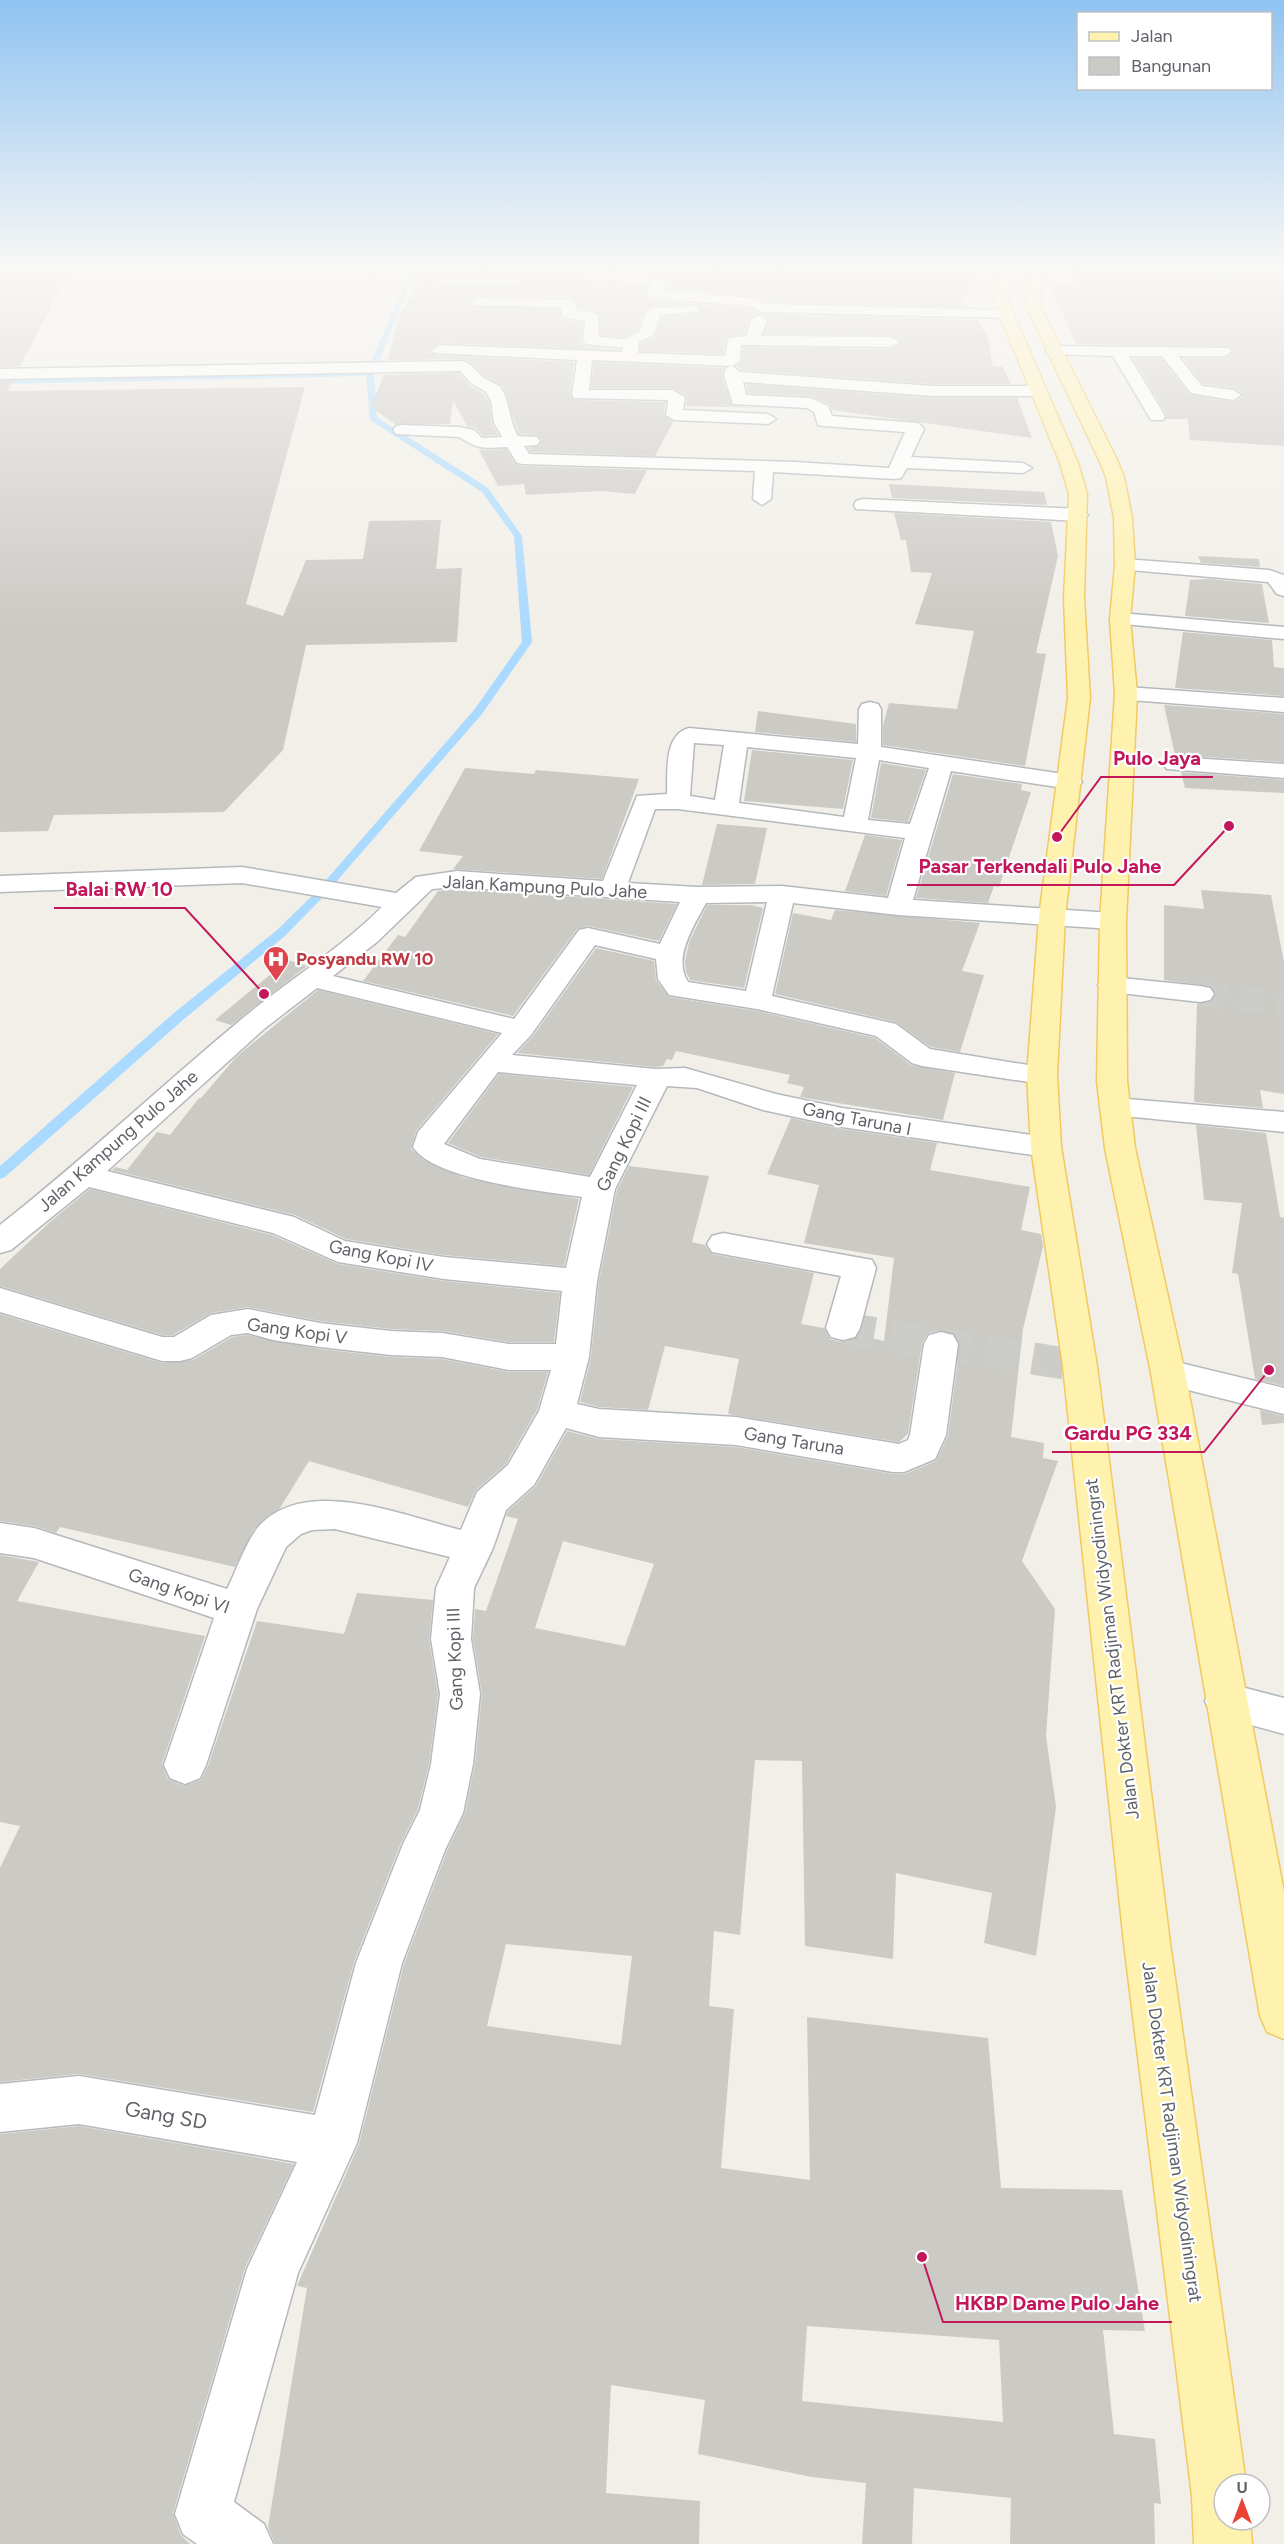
<svg xmlns="http://www.w3.org/2000/svg" width="1284" height="2544" font-family="Figtree,sans-serif">
<rect width="100%" height="100%" fill="#f1efe8"/>
<g fill="none" stroke-linecap="round" stroke-linejoin="round">
<path fill="#aadaff" fill-rule="evenodd" d="M 418,267 L 424,267 L 409,286 L 374,374 L 377,417 L 488,488 L 522,536 L 532,642 L 482,714 L 322,898 L 285,936 L 184,1019 L 5,1177 L 0,1179 L 0,1166 L 174,1013 L 277,930 L 314,894 L 474,710 L 522,642 L 514,536 L 482,492 L 370,420 L 366,376 L 0,384 L 0,380 L 367,372 L 403,286 Z"/>
</g>
<path fill="#cccac5" fill-rule="evenodd" d="M 0,267 L 72,267 L 20,366 L 0,367 Z
M 428,267 L 483,267 L 492,273 L 547,277 L 555,273 L 559,277 L 648,286 L 644,295 L 652,300 L 695,304 L 651,306 L 643,314 L 637,330 L 624,337 L 601,335 L 600,313 L 578,308 L 578,302 L 572,298 L 478,296 L 469,301 L 471,306 L 559,309 L 560,319 L 583,323 L 581,341 L 584,346 L 616,350 L 440,343 L 430,350 L 434,355 L 574,362 L 570,395 L 574,400 L 665,402 L 664,415 L 673,422 L 655,456 L 530,452 L 528,448 L 539,446 L 542,440 L 537,435 L 519,434 L 503,387 L 485,376 L 471,362 L 462,359 L 388,360 L 399,316 ZM 443,274 L 514,277 L 523,284 L 514,289 L 436,285 L 436,276 Z
M 579,267 L 711,267 L 720,273 L 771,280 L 780,273 L 776,269 L 766,267 L 879,272 L 882,269 L 931,274 L 931,269 L 977,271 L 961,304 L 972,307 L 766,302 L 751,296 L 666,288 L 669,281 L 653,274 Z
M 1073,269 L 1081,273 L 1163,279 L 1182,276 L 1284,280 L 1284,446 L 1190,440 L 1188,419 L 1166,419 L 1167,415 L 1133,358 L 1161,358 L 1189,394 L 1233,402 L 1242,397 L 1242,393 L 1233,388 L 1203,384 L 1183,358 L 1224,358 L 1233,352 L 1231,347 L 1076,344 L 1050,285 L 1073,286 Z
M 697,304 L 747,308 L 760,313 L 749,319 L 744,334 L 727,336 L 723,354 L 640,351 L 641,343 L 656,336 L 662,317 L 697,314 L 701,310 Z
M 761,314 L 978,320 L 988,339 L 993,366 L 1002,366 L 1011,384 L 933,384 L 741,370 L 736,366 L 742,361 L 743,347 L 891,349 L 901,343 L 891,335 L 764,334 L 769,319 Z
M 594,362 L 724,368 L 722,377 L 732,406 L 766,408 L 686,406 L 687,396 L 672,388 L 591,388 Z
M 459,373 L 470,386 L 484,394 L 489,402 L 492,424 L 498,435 L 483,436 L 476,428 L 467,426 L 453,400 L 450,424 L 395,424 L 371,407 L 384,375 Z
M 0,381 L 13,381 L 8,391 L 305,387 L 246,604 L 283,616 L 306,560 L 363,559 L 369,521 L 441,520 L 436,569 L 462,568 L 457,642 L 306,645 L 283,750 L 224,812 L 54,815 L 48,831 L 0,832 Z
M 746,384 L 933,398 L 1017,398 L 1032,438 L 832,410 L 829,404 L 812,396 L 748,393 Z
M 506,449 L 515,464 L 523,466 L 647,470 L 635,494 L 602,491 L 526,495 L 524,484 L 498,486 L 479,450 Z
M 889,484 L 1044,492 L 1047,505 L 892,498 Z
M 894,513 L 1051,522 L 1058,556 L 1036,653 L 1046,654 L 1025,766 L 883,745 L 883,725 L 889,703 L 957,709 L 974,631 L 915,624 L 932,573 L 911,572 L 906,540 L 901,540 Z
M 1198,556 L 1259,559 L 1260,567 L 1201,563 Z
M 1210,579 L 1262,584 L 1269,623 L 1185,616 L 1190,580 Z
M 1183,632 L 1272,640 L 1274,667 L 1284,668 L 1284,696 L 1175,688 Z
M 1164,705 L 1284,714 L 1284,762 L 1175,755 Z
M 758,711 L 856,724 L 856,742 L 755,732 Z
M 752,750 L 853,760 L 843,809 L 744,801 Z
M 881,763 L 926,770 L 908,822 L 871,818 Z
M 465,768 L 534,774 L 536,770 L 639,779 L 602,879 L 453,869 L 463,856 L 419,851 Z
M 1181,772 L 1284,780 L 1284,793 L 1185,788 Z
M 953,774 L 1022,784 L 1021,790 L 1031,792 L 999,887 L 994,886 L 988,903 L 916,898 Z
M 717,824 L 767,828 L 755,884 L 702,885 Z
M 865,835 L 902,840 L 886,896 L 845,891 Z
M 457,889 L 677,904 L 659,941 L 588,926 L 577,929 L 513,1016 L 363,981 L 398,935 L 405,937 L 438,891 Z
M 1201,890 L 1271,895 L 1284,962 L 1284,1094 L 1260,1090 L 1263,1108 L 1194,1102 L 1197,1004 L 1210,1002 L 1216,993 L 1210,986 L 1164,980 L 1164,905 L 1204,909 Z
M 707,905 L 751,905 L 763,908 L 744,988 L 690,980 L 686,972 L 685,962 L 689,942 Z
M 835,910 L 980,923 L 962,971 L 984,975 L 960,1052 L 931,1047 L 896,1022 L 775,994 L 793,913 L 831,920 Z
M 596,948 L 654,961 L 656,980 L 669,997 L 757,1011 L 875,1038 L 911,1065 L 955,1073 L 943,1120 L 800,1097 L 804,1087 L 787,1083 L 790,1075 L 676,1051 L 672,1060 L 667,1059 L 663,1066 L 655,1067 L 517,1053 L 533,1036 Z
M 288,960 L 307,966 L 231,1025 L 215,1020 Z
M 318,990 L 498,1034 L 416,1131 L 411,1149 L 424,1160 L 465,1178 L 579,1199 L 564,1266 L 444,1255 L 346,1239 L 295,1215 L 112,1170 L 115,1167 L 127,1170 L 157,1132 L 170,1135 L 199,1098 L 201,1098 L 237,1056 Z
M 499,1074 L 633,1087 L 589,1175 L 481,1157 L 448,1143 Z
M 791,1118 L 842,1129 L 937,1143 L 930,1170 L 1030,1187 L 1021,1230 L 1041,1234 L 1043,1246 L 1023,1329 L 1011,1437 L 1044,1443 L 1043,1458 L 1058,1461 L 1022,1561 L 1055,1609 L 1046,1736 L 1056,1807 L 1036,1956 L 984,1943 L 992,1893 L 896,1873 L 893,1959 L 805,1946 L 802,1761 L 755,1760 L 740,1935 L 714,1931 L 709,2006 L 734,2009 L 721,2168 L 810,2180 L 807,2017 L 988,2038 L 1001,2188 L 1122,2190 L 1145,2331 L 1103,2330 L 1114,2434 L 1155,2439 L 1161,2504 L 1154,2503 L 1155,2544 L 1010,2544 L 1011,2498 L 914,2488 L 912,2544 L 862,2544 L 866,2483 L 812,2477 L 698,2454 L 705,2400 L 611,2385 L 606,2493 L 700,2501 L 699,2544 L 275,2544 L 268,2527 L 307,2288 L 297,2286 L 359,2144 L 404,1964 L 447,1851 L 465,1813 L 475,1764 L 482,1694 L 473,1639 L 475,1609 L 486,1611 L 518,1519 L 506,1516 L 508,1511 L 536,1486 L 567,1431 L 599,1439 L 736,1447 L 893,1474 L 905,1474 L 936,1461 L 948,1436 L 960,1344 L 954,1333 L 942,1330 L 928,1333 L 922,1343 L 908,1434 L 899,1442 L 728,1414 L 739,1359 L 665,1346 L 648,1410 L 599,1407 L 580,1402 L 591,1357 L 599,1281 L 617,1190 L 629,1166 L 709,1176 L 692,1242 L 705,1245 L 712,1254 L 814,1273 L 801,1324 L 824,1328 L 830,1339 L 842,1342 L 856,1339 L 858,1335 L 884,1341 L 894,1258 L 804,1243 L 819,1185 L 767,1174 ZM 563,1541 L 654,1564 L 625,1646 L 535,1628 ZM 506,1944 L 632,1956 L 621,2045 L 487,2026 ZM 807,2326 L 999,2340 L 1003,2422 L 802,2401 Z
M 1196,1125 L 1266,1133 L 1280,1217 L 1284,1218 L 1284,1386 L 1255,1379 L 1238,1274 L 1232,1273 L 1242,1203 L 1204,1200 Z
M 90,1189 L 272,1235 L 338,1264 L 444,1281 L 560,1293 L 554,1342 L 509,1342 L 442,1331 L 391,1329 L 320,1321 L 248,1307 L 211,1313 L 173,1335 L 162,1335 L 0,1286 L 0,1269 L 50,1222 Z
M 0,1314 L 162,1363 L 193,1360 L 232,1337 L 248,1335 L 320,1349 L 391,1357 L 442,1359 L 509,1372 L 548,1372 L 537,1410 L 506,1464 L 476,1490 L 468,1507 L 309,1461 L 280,1508 L 254,1529 L 235,1567 L 60,1527 L 56,1533 L 34,1526 L 0,1521 Z
M 1260,1410 L 1284,1416 L 1284,1423 L 1262,1425 Z
M 0,1555 L 39,1562 L 17,1601 L 205,1636 L 162,1764 L 168,1779 L 184,1786 L 201,1780 L 208,1766 L 257,1621 L 344,1634 L 357,1593 L 433,1600 L 429,1639 L 438,1694 L 429,1764 L 418,1809 L 401,1843 L 354,1962 L 313,2112 L 79,2074 L 0,2082 L 0,1868 L 20,1826 L 0,1822 Z
M 79,2126 L 294,2164 L 245,2268 L 173,2513 L 181,2535 L 190,2544 L 0,2544 L 0,2134 Z"/>
<g fill="none" stroke-linecap="round" stroke-linejoin="round">
<path stroke="#ccccc8" stroke-width="26" stroke-dasharray="26 13" stroke-linecap="butt" d="M 1200,994 L 1284,1003"/>
<path stroke="#ccccc8" stroke-width="32" stroke-dasharray="32 16" stroke-linecap="butt" d="M 843,1328 L 1080,1366"/>
<g stroke="#b5b8bc" stroke-width="3">
<path id="street" d="M 347,267 L 362,267 L 372,279 L 370,282 L 360,282 Z
M 485,267 L 548,267 L 554,271 L 547,275 L 492,271 Z
M 713,267 L 752,267 L 776,271 L 778,274 L 771,278 L 720,271 Z
M 1074,267 L 1284,267 L 1284,275 L 1184,273 L 1163,277 L 1081,271 Z
M 564,268 L 653,276 L 667,282 L 662,290 L 751,298 L 766,304 L 1008,310 L 1015,314 L 1008,318 L 763,312 L 748,306 L 653,298 L 646,294 L 652,284 L 559,275 L 557,272 Z
M 443,276 L 514,279 L 521,283 L 514,287 L 438,283 L 438,277 Z
M 478,298 L 572,300 L 576,304 L 575,310 L 598,314 L 599,337 L 624,339 L 639,332 L 645,315 L 651,308 L 697,306 L 699,309 L 697,312 L 660,315 L 654,335 L 639,342 L 638,353 L 725,356 L 729,338 L 746,336 L 751,320 L 759,315 L 767,320 L 761,336 L 891,337 L 899,342 L 891,347 L 741,345 L 740,361 L 732,366 L 592,360 L 589,390 L 672,390 L 685,397 L 683,410 L 768,414 L 776,419 L 768,424 L 674,420 L 666,415 L 668,400 L 574,398 L 572,395 L 577,360 L 434,353 L 432,350 L 440,345 L 622,352 L 623,348 L 586,344 L 583,341 L 585,321 L 562,317 L 561,307 L 473,305 L 471,302 Z
M 1054,346 L 1229,348 L 1231,351 L 1229,354 L 1223,356 L 1178,356 L 1202,386 L 1233,390 L 1241,395 L 1233,400 L 1191,393 L 1162,356 L 1129,356 L 1165,416 L 1163,420 L 1151,420 L 1113,356 L 1048,354 L 1046,351 L 1048,348 Z
M 462,361 C 474,364 475,371 484,378 C 489,382 497,383 501,388 C 510,402 509,421 518,436 L 537,437 L 540,441 L 537,445 L 524,446 L 529,454 L 795,462 L 889,468 L 905,432 L 824,426 L 818,425 L 814,412 L 807,408 L 733,404 L 724,376 L 726,368 L 732,366 L 740,372 L 933,386 L 1037,386 L 1045,391 L 1037,396 L 933,396 L 743,382 L 746,395 L 811,398 L 828,406 L 832,416 L 918,423 L 924,429 L 911,457 L 1023,463 L 1032,468 L 1023,473 L 907,468 L 901,478 L 895,479 L 773,472 L 771,499 L 762,505 L 753,499 L 755,471 L 523,464 L 517,463 L 507,447 C 481,448 481,450 459,437 L 396,434 L 393,430 L 396,426 L 402,425 L 459,427 L 474,430 L 482,438 L 502,437 L 494,423 L 491,401 L 486,392 L 472,384 L 460,371 L 0,379 L 0,369 Z
M 863,499 L 1079,509 L 1088,515 L 1079,521 L 856,509 L 854,505 L 856,501 Z
M 1125,559 L 1269,570 L 1284,575 L 1284,596 L 1277,594 L 1268,582 L 1118,569 L 1115,565 Z
M 1120,613 L 1284,627 L 1284,639 L 1113,623 L 1110,619 L 1113,615 Z
M 1126,687 L 1284,698 L 1284,712 L 1118,699 L 1115,694 L 1118,689 Z
M 870,702 L 878,704 L 881,709 L 881,747 L 1070,775 L 1078,777 L 1082,782 L 1078,787 L 1070,789 L 951,771 L 913,900 L 1113,913 L 1122,915 L 1126,921 L 1122,927 L 1113,929 L 898,915 L 793,903 L 772,996 L 896,1024 L 930,1049 L 1052,1069 L 1057,1075 L 1052,1081 L 1042,1084 L 922,1066 L 912,1063 L 876,1036 L 757,1009 L 669,995 L 658,979 L 656,959 L 595,945 L 531,1035 L 512,1055 L 655,1069 L 685,1068 L 776,1094 L 842,1108 L 1046,1137 L 1057,1140 L 1061,1147 L 1057,1154 L 1046,1157 L 842,1127 L 763,1110 L 697,1088 L 667,1086 L 615,1189 L 597,1281 L 589,1357 L 577,1404 L 599,1409 L 736,1417 L 899,1444 L 908,1440 L 910,1435 L 924,1344 L 929,1335 L 941,1332 L 953,1335 L 958,1344 L 946,1435 L 935,1459 L 904,1472 L 893,1472 L 736,1445 L 599,1437 L 566,1428 L 534,1485 L 506,1510 L 493,1548 L 474,1588 L 471,1639 L 480,1694 L 473,1764 L 463,1813 L 445,1850 L 402,1963 L 357,2143 L 298,2273 L 234,2502 L 264,2524 L 273,2544 L 197,2544 L 183,2534 L 175,2514 L 247,2269 L 297,2162 L 79,2124 L 0,2132 L 0,2084 L 79,2076 L 315,2115 L 356,1963 L 403,1844 L 420,1810 L 431,1764 L 440,1694 L 431,1639 L 436,1588 L 450,1557 L 335,1529 L 312,1530 L 301,1534 L 286,1547 L 257,1609 L 206,1765 L 200,1778 L 185,1784 L 170,1778 L 164,1765 L 214,1618 L 34,1558 L 0,1553 L 0,1523 L 34,1528 L 227,1589 C 236,1572 247,1538 261,1524 C 309,1476 404,1516 461,1530 L 477,1492 L 508,1465 L 539,1411 L 551,1370 L 509,1370 L 442,1357 L 391,1355 L 320,1347 L 273,1340 L 248,1333 L 231,1335 L 192,1358 L 180,1361 L 162,1361 L 0,1312 L 0,1288 L 162,1337 L 174,1337 L 211,1315 L 248,1309 L 320,1323 L 391,1331 L 442,1333 L 509,1344 L 556,1344 L 562,1291 L 444,1279 L 338,1262 L 273,1233 L 89,1187 L 11,1250 L 0,1253 L 0,1225 C 84,1159 161,1086 243,1018 C 289,980 340,949 382,907 L 242,883 L 0,892 L 0,876 L 242,867 L 396,893 L 416,877 L 457,871 L 603,881 L 637,796 L 667,794 C 668,773 663,735 689,728 L 858,744 L 859,709 L 862,704 ZM 694,743 L 724,745 L 715,800 L 690,796 ZM 747,747 L 856,758 L 844,817 L 739,803 ZM 879,760 L 929,768 L 910,824 L 868,820 ZM 655,809 L 678,809 L 905,838 L 888,898 L 782,886 L 697,887 L 628,883 ZM 457,887 L 680,902 L 660,944 L 588,928 L 579,930 L 514,1019 L 333,976 L 377,942 L 432,889 ZM 767,902 L 746,991 L 688,982 C 672,958 695,924 706,903 ZM 317,988 L 502,1033 L 418,1132 L 413,1147 C 434,1180 542,1191 582,1197 L 566,1268 L 444,1257 L 345,1241 L 294,1217 L 107,1171 L 264,1029 ZM 498,1072 L 637,1085 L 590,1177 L 480,1159 L 444,1144 Z
M 1175,757 L 1284,764 L 1284,778 L 1167,769 L 1163,764 L 1167,759 Z
M 1112,977 L 1200,986 L 1210,988 L 1214,994 L 1210,1000 L 1200,1002 L 1102,991 L 1098,985 L 1102,979 Z
M 1115,1098 L 1284,1112 L 1284,1132 L 1104,1114 L 1100,1107 L 1104,1100 Z
M 723,1233 L 872,1260 L 876,1268 L 860,1328 L 855,1337 L 843,1340 L 831,1337 L 826,1328 L 841,1276 L 712,1252 L 707,1244 L 712,1236 Z
M 1168,1360 L 1284,1388 L 1284,1414 L 1156,1382 L 1151,1373 L 1156,1364 Z
M 1226,1683 L 1284,1698 L 1284,1734 L 1211,1714 L 1205,1701 L 1211,1688 Z"/>
</g>
<g stroke="#f2c960" stroke-width="3">
<path id="primary" d="M 1001,267 L 1015,267 L 1008,301 L 1078,463 L 1087,494 L 1084,598 L 1090,698 L 1065,917 L 1057,1075 L 1061,1147 L 1097,1366 L 1170,1943 L 1246,2484 L 1224,2484 L 1224,2520 L 1250,2520 L 1252,2544 L 1194,2544 L 1192,2496 L 1124,1943 L 1063,1366 L 1031,1147 L 1027,1075 L 1039,917 L 1068,698 L 1064,598 L 1069,494 L 1060,463 L 994,301 Z
M 1033,267 L 1047,267 L 1040,293 L 1041,308 L 1118,462 L 1124,477 L 1132,518 L 1135,565 L 1130,619 L 1137,694 L 1126,921 L 1127,1081 L 1135,1148 L 1185,1373 L 1284,1892 L 1284,2039 L 1267,2032 L 1260,2016 L 1151,1373 L 1105,1148 L 1097,1081 L 1100,921 L 1115,694 L 1110,619 L 1115,565 L 1114,518 L 1106,477 L 1100,462 L 1027,308 L 1026,293 Z"/>
</g>
<use href="#street" fill="#fff" fill-rule="evenodd"/>
<use href="#primary" fill="#fff2af" fill-rule="evenodd"/>
</g>
<linearGradient id="sky" x2="0" y2="1"><stop stop-color="#8fc3f1"/><stop offset="0.43" stop-color="#f9f8f5"/><stop offset="1" stop-color="#f9f8f5" stop-opacity="0"/></linearGradient>
<rect width="1284" height="623" fill="url(#sky)"/>
<defs>
<g id="hospital-pin" transform="scale(1.35)"><path d="M0 17L-7.5 6A9.5 9.5 0 1 1 7.5 6Z" fill="#e0444e" stroke="#fff"/><path d="M-5-5h3v3.5h4V-5h3V5h-3V1.5h-4V5h-3Z" fill="#fff"/></g>
</defs>
<g fill-rule="evenodd">
<use href="#hospital-pin" x="276" y="959"/>
</g>
<g text-anchor="middle" dominant-baseline="central" stroke-width="4.5" stroke-linejoin="round" paint-order="stroke">
<g font-size="18" fill="#5f6368" stroke="#fff">
<text transform="translate(545 887) rotate(3)">Jalan Kampung Pulo Jahe</text>
<text transform="translate(857 1119) rotate(11)">Gang Taruna I</text>
<text transform="translate(118 1141) rotate(-41)">Jalan Kampung Pulo Jahe</text>
<text transform="translate(624 1144) rotate(-64)">Gang Kopi III</text>
<text transform="translate(381 1256) rotate(11)">Gang Kopi IV</text>
<text transform="translate(297 1331) rotate(8)">Gang Kopi V</text>
<text transform="translate(794 1441) rotate(9)">Gang Taruna</text>
<text transform="translate(179 1591) rotate(19)">Gang Kopi VI</text>
<text transform="translate(1112 1649) rotate(-97)">Jalan Dokter KRT Radjiman Widyodiningrat</text>
<text transform="translate(455 1659) rotate(-92)">Gang Kopi III</text>
<text transform="translate(1172 2132) rotate(82)">Jalan Dokter KRT Radjiman Widyodiningrat</text>
</g>
<g font-size="18" font-weight="bold" fill="#be3a42" stroke="#fff" text-anchor="start">
<text x="296" y="959">Posyandu RW 10</text>
</g>
<g font-size="21" fill="#5f6368" stroke="#fff">
<text transform="translate(166 2115) rotate(10)">Gang SD</text>
</g>
</g>
<path fill="none" stroke="#c2185b" stroke-width="2" d="M1057 837L1101 777H1213M1229 826L1174 885H907M264 994L185 908H54M1269 1370L1204 1452H1052M922 2257L943 2322H1172"/>
<g fill="#c2185b" stroke="#fff" stroke-width="2">
<circle cx="1057" cy="837" r="6"/>
<circle cx="1229" cy="826" r="6"/>
<circle cx="264" cy="994" r="6"/>
<circle cx="1269" cy="1370" r="6"/>
<circle cx="922" cy="2257" r="6"/>
</g>
<g font-size="20" text-anchor="middle" font-weight="bold" fill="#c2185b" stroke="#fff" stroke-width="4.5" stroke-linejoin="round" paint-order="stroke">
<text x="1157" y="765">Pulo Jaya</text>
<text x="1040" y="873">Pasar Terkendali Pulo Jahe</text>
<text x="119" y="896">Balai RW 10</text>
<text x="1128" y="1440">Gardu PG 334</text>
<text x="1057" y="2310">HKBP Dame Pulo Jahe</text>
</g>
<rect x="1077" y="12" width="195" height="78" fill="#ffffff" stroke="#bfc1c3" stroke-width="1.5"/>
<rect x="1089" y="32" width="30" height="9" fill="#fff2af" stroke="#bfc1c3" stroke-width="1.5"/>
<text x="1131" y="42" font-size="18" fill="#5f6368">Jalan</text>
<rect x="1089" y="57" width="30" height="18" fill="#cccac5" stroke="#bfc1c3" stroke-width="1.5"/>
<text x="1131" y="72" font-size="18" fill="#5f6368">Bangunan</text>
<g transform="translate(1242 2502)"><circle r="28" fill="#ffffff" stroke="#bfc1c3" stroke-width="1.5"/>
<path d="M0-4.5L10 22L0 15L-10 22Z" fill="#ea4335"/>
<text y="-9" font-size="16" font-weight="bold" text-anchor="middle" fill="#5f6368">U</text>
</g>
</svg>
